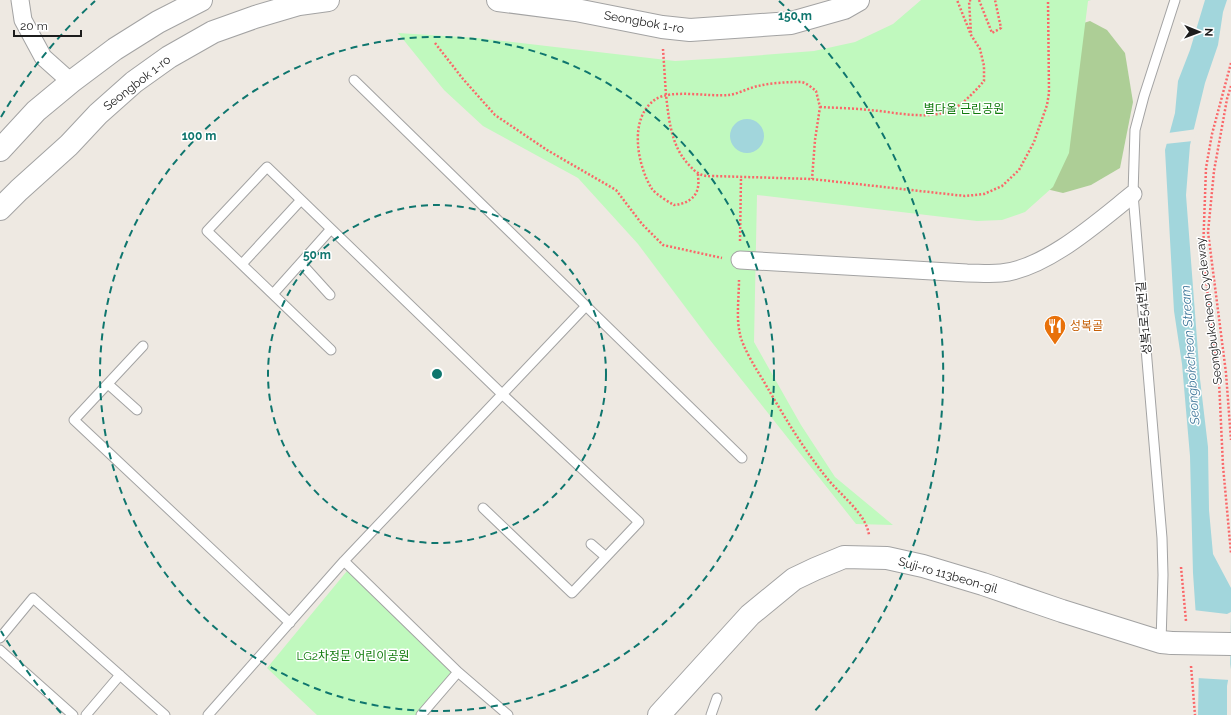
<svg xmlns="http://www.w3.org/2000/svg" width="1231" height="715" font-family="Raleway,'Noto Sans KR',sans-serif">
<rect width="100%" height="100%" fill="#eee9e2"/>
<path fill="#adce96" d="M 1090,21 L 1107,30 L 1125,53 L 1133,102 L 1120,168 L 1091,185 L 1063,193 L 1042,188 L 1061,30 Z"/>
<path fill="#c0f9be" d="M 921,0 L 1091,0 L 1088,1 L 1069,153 L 1053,187 L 1025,212 L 1002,220 L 977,221 L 757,195 L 754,342 L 801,425 L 835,477 L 893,525 L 856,524 L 710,340 L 638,244 L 578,178 L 483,126 L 444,90 L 398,33 L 477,38 L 675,61 L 725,58 L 814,51 L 855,42 L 893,24 Z
M 347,571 L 458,672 L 418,715 L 317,715 L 267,668 Z"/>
<path fill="#a2d6dc" d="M 1205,0 L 1227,0 L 1223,12 L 1218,45 L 1205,83 L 1190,145 L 1186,195 L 1200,379 L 1208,447 L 1209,510 L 1213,554 L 1231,588 L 1231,664 L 1227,686 L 1227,715 L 1198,715 L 1199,661 L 1193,573 L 1190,456 L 1182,364 L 1174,311 L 1165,150 L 1175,113 L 1178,81 L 1190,50 Z
M730 136a17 17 0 1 1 34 0a17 17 0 1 1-34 0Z"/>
<path fill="#eee9e2" d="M 1197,129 L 1193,141 L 1165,144 L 1168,133 Z
M 1193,610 L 1227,614 L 1231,612 L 1230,680 L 1197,678 L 1197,661 Z"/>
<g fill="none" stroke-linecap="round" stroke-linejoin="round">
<g stroke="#a3a3a3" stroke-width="11">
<path id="service" d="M 354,80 L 742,458
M 301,263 L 330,295
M 242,264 L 301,200
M 273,294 L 331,229
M 143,346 L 74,420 L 290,623
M 331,350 L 207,231 L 267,167 L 502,394 L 639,522 L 572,593 L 483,508
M 108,384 L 137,410
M 591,544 L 606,557
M 344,561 L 458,672 L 508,715
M 0,638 L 33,598 L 165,715
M 1161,642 L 1163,575 L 1162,538 L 1133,194 L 1135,130 L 1144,96 L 1175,0
M 0,650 L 73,715
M 86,715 L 120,675
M 208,715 L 344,561 L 586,306
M 421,715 L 458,672
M 711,715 L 717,698"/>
</g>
<g stroke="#a3a3a3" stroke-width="19">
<path id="minor" d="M 20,0 L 23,20 L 43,57 L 71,82
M 740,260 L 967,273 C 978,273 990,274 1001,273 C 1046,269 1099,221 1133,194"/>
</g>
<g stroke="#a3a3a3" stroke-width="24">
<path id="tertiary" d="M 498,0 L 576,10 L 662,27 L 690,30 L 791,23 L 844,8 L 858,0
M 0,150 L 36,111 L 71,82 L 115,49 L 158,22 L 201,0
M 0,209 L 19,190 L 69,145 L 98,114 L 134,82 L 169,57 L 213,32 L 255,17 L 299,4 L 328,0
M 659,715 L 750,615 L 794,579 L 815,569 L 844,557 L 887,558 L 923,566 L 983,584 L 1062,611 L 1161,642 L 1172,643"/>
</g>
<path stroke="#fa6769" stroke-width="2.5" stroke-dasharray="2 2" stroke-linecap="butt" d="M 971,0 L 969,1 L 971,33
M 979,0 L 992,33 L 1001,28 L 995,0
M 435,43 L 463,79 L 495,115 L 547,150 L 616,190 L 642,224 L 663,245 L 722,258
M 663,49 C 664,64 665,80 666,95 C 669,120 671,146 689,165 C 696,173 702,177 713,176 L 812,179 L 965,196 L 984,194 L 1002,186 L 1019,170 L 1034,142 L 1047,105 L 1049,93 L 1048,0
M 1231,63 L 1212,134 L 1206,168 L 1203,252 L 1213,342 L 1219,381 L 1223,466 L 1231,553
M 1231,86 L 1227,99 L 1214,171 L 1208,232 L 1226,373 L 1231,440
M 820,107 C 836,108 853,108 869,110 C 895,112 924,120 949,111 C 962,106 975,91 984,81 L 984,66 L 980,49 L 971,35 L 957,0
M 698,174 C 698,178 699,184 698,187 C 696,199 685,204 674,205 C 667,201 657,195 652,189 C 637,165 628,117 656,99 C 672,89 709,97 729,95 C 738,94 748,88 758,86 C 771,83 786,82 800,82 C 806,82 812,88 816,91 L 820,107 L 815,140 L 812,179
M 740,241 L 741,177
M 739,280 C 739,296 736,319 740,334 C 742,346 756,369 763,380 C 782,413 802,447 826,477 C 839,494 866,513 869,535
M 1181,567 L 1186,621
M 1191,666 L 1195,715"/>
<use href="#service" stroke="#fff" stroke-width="9"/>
<use href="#minor" stroke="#fff" stroke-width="17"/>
<use href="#tertiary" stroke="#fff" stroke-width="22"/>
<g stroke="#a3a3a3" stroke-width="24" stroke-linecap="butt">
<path id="tertiary-bridge" d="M 1172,643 L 1231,644"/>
</g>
<use href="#tertiary-bridge" stroke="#fff" stroke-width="22"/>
</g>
<g fill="none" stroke="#0f766e" stroke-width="2" stroke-dasharray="7 5">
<circle cx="437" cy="374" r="169"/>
<circle cx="437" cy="374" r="337"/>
<path d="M61 713A506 506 0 0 1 1 631M1 117A506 506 0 0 1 95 1M779 1A506 506 0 0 1 813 713"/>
</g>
<defs>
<g id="restaurant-pin" transform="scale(1.15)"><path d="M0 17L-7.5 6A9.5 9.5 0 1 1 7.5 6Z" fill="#e8710a" stroke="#fff"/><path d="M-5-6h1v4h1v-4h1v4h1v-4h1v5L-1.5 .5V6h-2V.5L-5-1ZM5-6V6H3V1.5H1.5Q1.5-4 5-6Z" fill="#fff"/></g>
</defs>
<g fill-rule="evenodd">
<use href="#restaurant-pin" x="1055" y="326"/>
</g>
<g text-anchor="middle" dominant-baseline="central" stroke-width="3" stroke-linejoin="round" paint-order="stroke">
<g font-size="12" fill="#1c1c1c" stroke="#fff">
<text transform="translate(644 22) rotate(10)">Seongbok 1-ro</text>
<text transform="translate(137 83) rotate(-38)">Seongbok 1-ro</text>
<text transform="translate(1209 311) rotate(-97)">Seongbukcheon Cycleway</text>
<text transform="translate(1144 318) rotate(-95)">성복1로54번길</text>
<text transform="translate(948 575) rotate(16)">Suji-ro 113beon-gil</text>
</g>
<g font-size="12" fill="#0f7a0b" stroke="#fff">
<text x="964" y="109">별다올 근린공원</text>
<text x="353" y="656">LG2차정문 어린이공원</text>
</g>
<g font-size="12" fill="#c56008" stroke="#fff" text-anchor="start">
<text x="1070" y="326">성복골</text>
</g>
<g font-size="13" font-style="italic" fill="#437a9c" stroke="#fff">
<text transform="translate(1190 355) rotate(-94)">Seongbokcheon Stream</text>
</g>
</g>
<circle cx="437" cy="374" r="6" fill="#0f766e" stroke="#fff" stroke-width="2"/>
<g font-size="12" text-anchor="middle" font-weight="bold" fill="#0f766e" stroke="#fff" stroke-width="3" stroke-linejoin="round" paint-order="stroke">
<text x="795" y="20">150 m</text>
<text x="199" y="140">100 m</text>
<text x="317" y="259">50 m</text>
</g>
<g transform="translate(1199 32) rotate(91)" stroke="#ffffff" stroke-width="3" paint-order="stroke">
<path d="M0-3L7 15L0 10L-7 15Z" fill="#1c1c1c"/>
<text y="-6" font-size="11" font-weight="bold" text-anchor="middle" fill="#1c1c1c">N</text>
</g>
<path d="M14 30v6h67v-6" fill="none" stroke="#1c1c1c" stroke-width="2"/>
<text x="20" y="30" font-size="12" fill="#1c1c1c" stroke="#ffffff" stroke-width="3" paint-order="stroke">20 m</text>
</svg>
